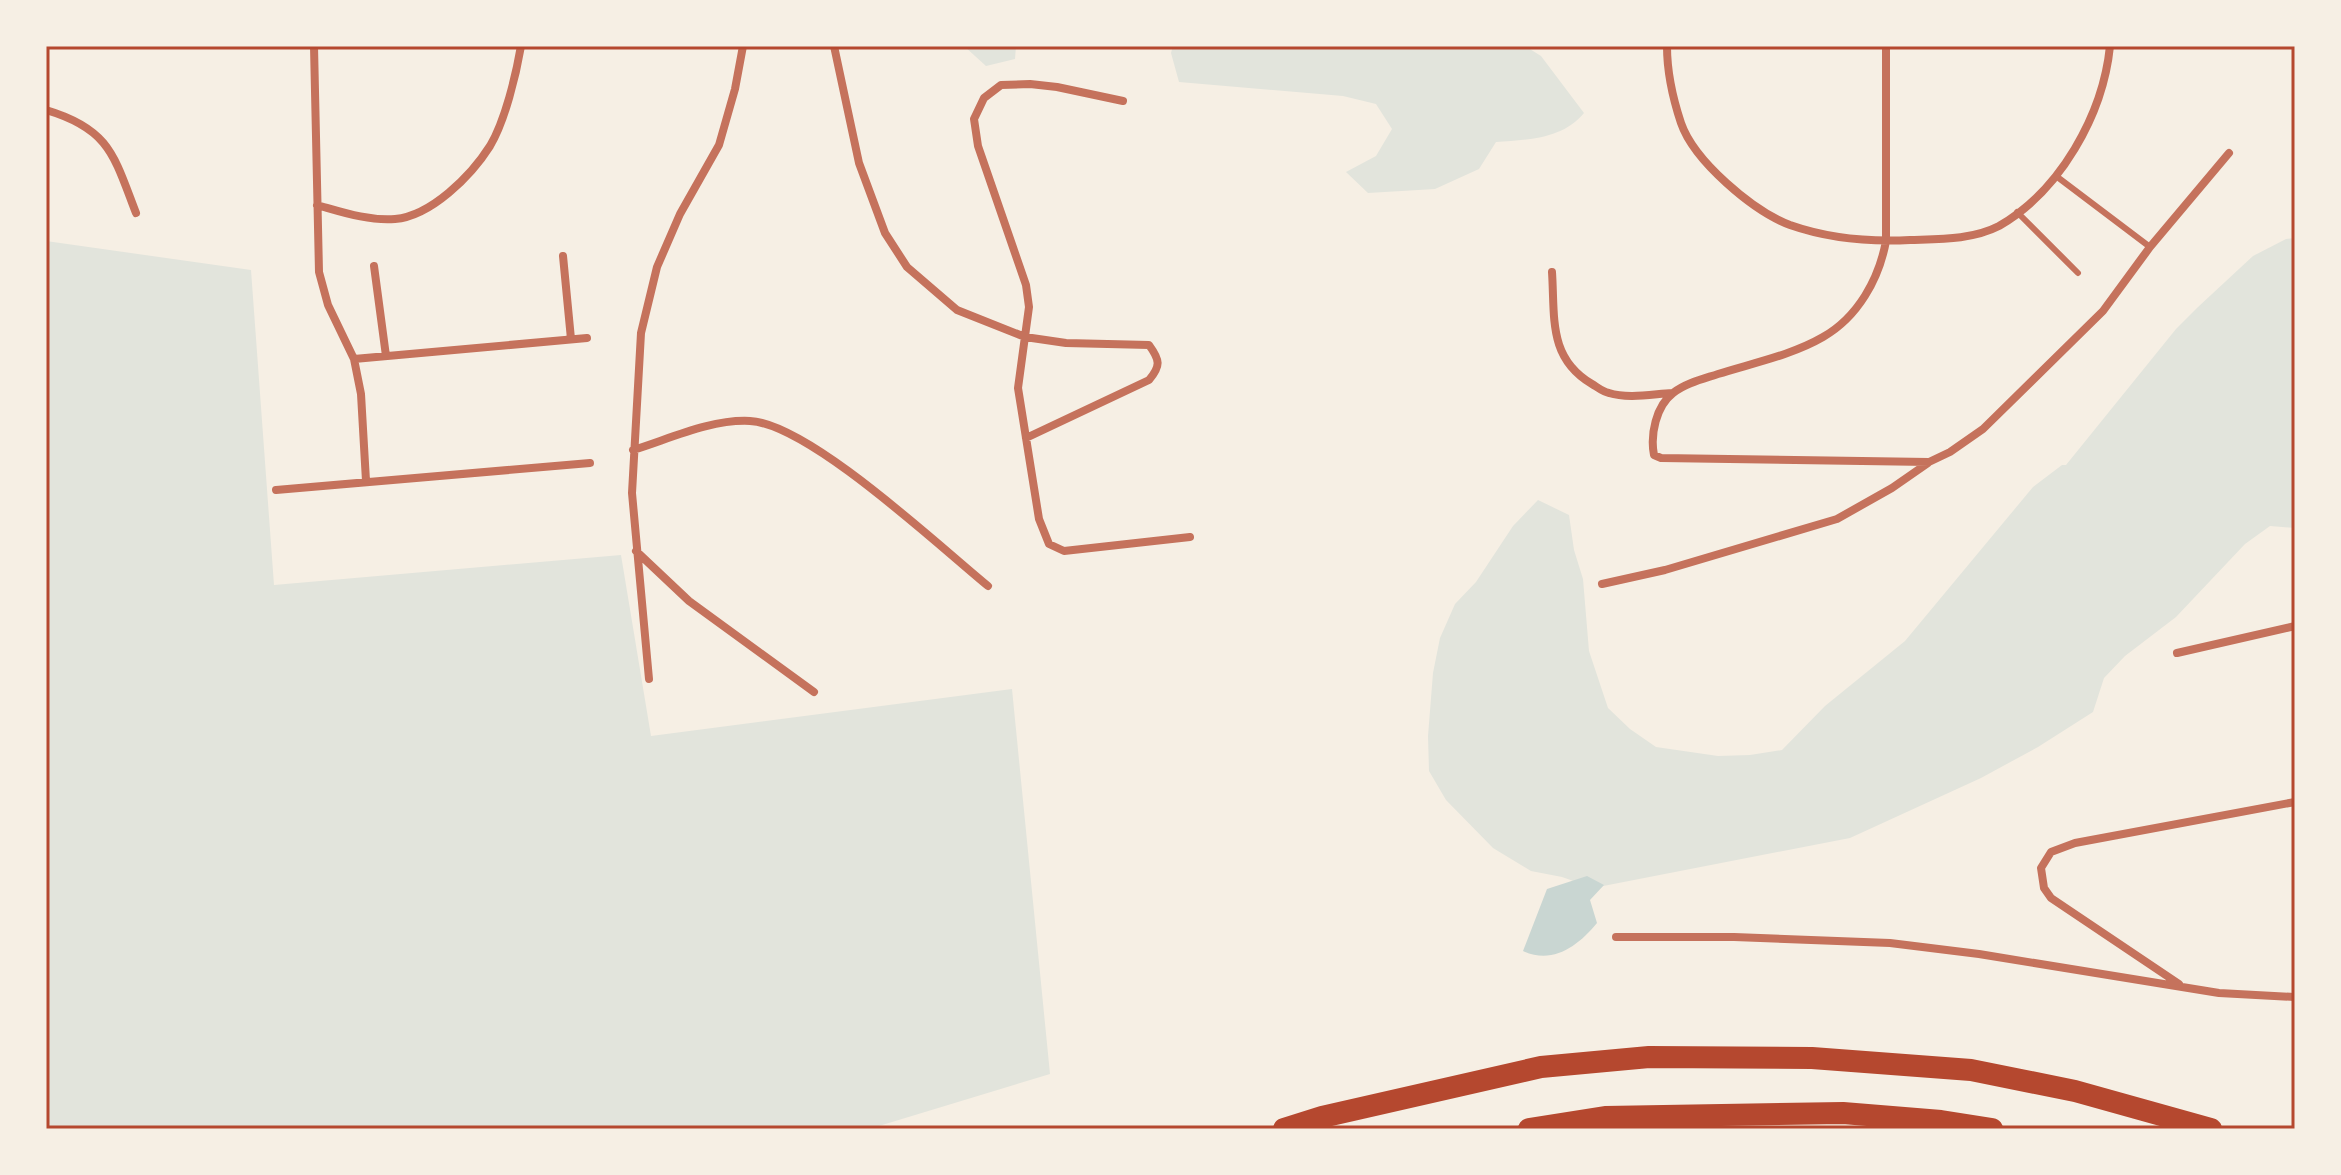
<svg xmlns="http://www.w3.org/2000/svg" width="2341" height="1175" font-family="Poppins,sans-serif">
<rect width="100%" height="100%" fill="#f6efe4"/>
<path fill="#e2e4dc" d="M 964,46 L 1016,46 L 1015,59 L 986,66 Z
M 1173,46 L 1525,46 L 1541,56 L 1584,113 C 1563,139 1527,140 1496,142 L 1479,169 L 1435,189 L 1368,193 L 1346,172 L 1376,156 L 1392,129 L 1376,104 L 1343,96 L 1179,82 L 1171,53 Z
M 2295,238 L 2295,528 L 2270,526 L 2245,544 L 2176,617 L 2125,656 L 2104,678 L 2093,712 L 2038,747 L 1981,778 L 1850,838 L 1593,888 L 1562,877 L 1531,871 L 1493,848 L 1446,800 L 1429,771 L 1428,736 L 1433,673 L 1440,638 L 1455,604 L 1476,582 L 1513,526 L 1538,500 L 1569,515 L 1574,550 L 1583,579 L 1589,651 L 1608,708 L 1630,729 L 1656,747 L 1718,756 L 1750,755 L 1782,750 L 1825,706 L 1905,641 L 2033,487 L 2062,465 L 2066,465 L 2176,329 L 2198,307 L 2253,256 L 2286,239 Z
M 46,241 L 251,270 L 274,585 L 621,555 L 651,736 L 1012,689 L 1050,1074 L 869,1129 L 46,1129 Z"/>
<path fill="#c9d6d2" d="M 1587,876 L 1604,885 L 1590,900 L 1597,923 C 1578,946 1553,965 1523,951 L 1547,889 Z"/>
<g fill="none" stroke-linecap="round" stroke-linejoin="round">
<path stroke="#c5725c" stroke-width="6" d="M 2056,176 L 2150,247
M 2017,212 L 2078,273"/>
<path stroke="#c5725c" stroke-width="8" d="M 314,46 L 319,272 L 328,305 L 354,359 L 361,394 L 366,481
M 834,46 L 859,163 L 885,233 L 907,267 L 957,310 L 1025,337 L 1066,343 L 1149,345 C 1160,360 1161,366 1149,380 L 1026,438
M 1667,46 C 1667,71 1673,99 1681,123 C 1694,161 1753,211 1790,225 C 1827,238 1870,242 1910,240 C 1938,239 1972,240 1999,226 C 2060,191 2103,115 2110,46
M 1886,46 L 1886,241 C 1879,279 1858,317 1823,337 C 1792,355 1753,363 1718,374 C 1703,379 1686,383 1673,393 C 1656,406 1650,435 1654,455 L 1661,458 L 1929,462 L 1950,452 L 1983,429 L 2103,311 L 2150,247 L 2229,153
M 1123,101 L 1057,87 L 1030,84 L 1001,85 L 984,98 L 974,119 L 978,146 L 1026,285 L 1029,307 L 1018,388 L 1039,519 L 1049,544 L 1064,551 L 1190,537
M 46,110 C 110,129 114,156 136,213
M 317,205 C 342,212 368,221 395,219 C 431,216 471,176 490,146 C 505,121 516,75 521,46
M 563,256 L 571,339
M 374,266 L 386,356
M 1552,272 C 1555,318 1548,358 1592,384 C 1597,387 1603,392 1609,393 C 1628,399 1653,394 1672,393
M 354,359 L 587,338
M 633,450 C 669,439 711,419 750,421 C 809,424 939,546 988,586
M 276,490 L 590,463
M 636,551 L 689,601 L 814,692
M 1602,584 L 1665,570 L 1837,519 L 1892,488 L 1928,463
M 2177,653 L 2295,626
M 649,679 L 632,493 L 641,333 L 657,267 L 680,214 L 719,145 L 735,89 L 743,46
M 1616,937 L 1734,937 L 1890,943 L 1979,954 L 2219,993 L 2295,997
M 2179,984 L 2051,898 L 2044,888 L 2041,868 L 2051,852 L 2075,843 L 2295,802"/>
<path stroke="#b5482f" stroke-width="22" d="M 1284,1129 L 1322,1117 L 1541,1067 L 1649,1057 L 1812,1058 L 1971,1070 L 2075,1091 L 2211,1129
M 1529,1129 L 1605,1117 L 1843,1113 L 1941,1121 L 1992,1129"/>
</g>
<rect width="2341" height="1175" fill="none" stroke="#f6efe4" stroke-width="96"/>
<rect x="48" y="48" width="2245" height="1079" fill="none" stroke="#b5482f" stroke-width="3"/>
</svg>
